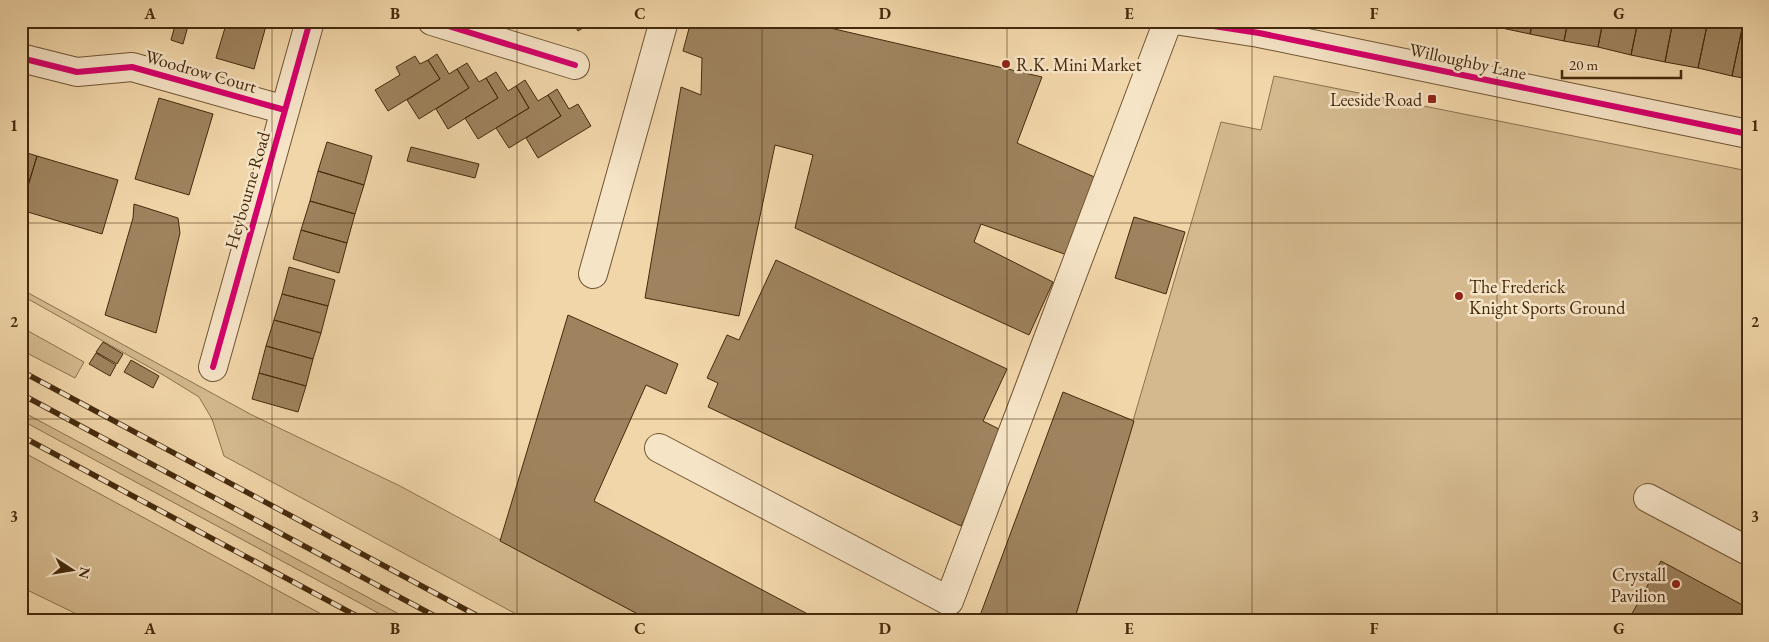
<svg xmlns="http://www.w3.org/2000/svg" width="1769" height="642" font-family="'EB Garamond',serif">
<rect width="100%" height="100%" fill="#f1d6a9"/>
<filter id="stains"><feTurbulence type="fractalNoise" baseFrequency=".004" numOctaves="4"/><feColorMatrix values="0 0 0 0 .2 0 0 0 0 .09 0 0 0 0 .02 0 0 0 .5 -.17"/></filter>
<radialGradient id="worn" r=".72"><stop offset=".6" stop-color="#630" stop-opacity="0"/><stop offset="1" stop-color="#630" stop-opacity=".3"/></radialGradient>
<path fill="#d4b98e" stroke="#8c724d" d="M 1274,76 L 1748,171 L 1748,621 L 1074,621 L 1221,122 L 1261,130 Z
M 21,289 L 252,415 L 400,486 L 651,621 L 529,621 L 224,456 L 212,419 L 199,397 L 165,376 L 21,295 Z
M 21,327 L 84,362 L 75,378 L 21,350 Z
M 21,411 L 412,621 L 393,621 L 21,420 Z
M 21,451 L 334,621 L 91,621 L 21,587 Z"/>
<path fill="#9e835e" stroke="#452a0c" d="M 227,21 L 252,21 L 266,26 L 254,69 L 216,58 Z
M 572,21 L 594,21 L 578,31 Z
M 691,21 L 800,21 L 1042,77 L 1017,143 L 1099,179 L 1067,255 L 981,224 L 974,242 L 1053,282 L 1029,335 L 795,228 L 813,155 L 775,145 L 739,316 L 645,298 L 681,87 L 701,95 L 702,58 L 683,51 Z
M 1470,21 L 1499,21 L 1497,27 Z
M 1499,21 L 1533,21 L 1530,34 L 1497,27 Z
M 1533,21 L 1568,21 L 1564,41 L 1530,34 Z
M 1568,21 L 1603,21 L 1598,47 L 1564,41 Z
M 1603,21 L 1638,21 L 1631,55 L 1598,47 Z
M 1638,21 L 1673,21 L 1665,62 L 1631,55 Z
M 1673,21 L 1708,21 L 1698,68 L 1665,62 Z
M 1708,21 L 1743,24 L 1732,76 L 1698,68 Z
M 176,22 L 188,26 L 183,44 L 171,40 Z
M 1743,24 L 1748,25 L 1748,79 L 1732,76 Z
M 437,54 L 449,74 L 457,69 L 469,88 L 419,119 L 407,100 L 440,79 L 428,60 Z
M 415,56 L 420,64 L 428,60 L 440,79 L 388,111 L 375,90 L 400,75 L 396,67 Z
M 467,63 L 479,82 L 486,78 L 498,98 L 448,129 L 436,109 L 469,88 L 457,69 Z
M 496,72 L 508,91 L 516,86 L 529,108 L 478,139 L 465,118 L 498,98 L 486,78 Z
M 525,80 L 538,101 L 548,95 L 561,116 L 509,148 L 496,128 L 529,108 L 516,86 Z
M 557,89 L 569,109 L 578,104 L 591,126 L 538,158 L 526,138 L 561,116 L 548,95 Z
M 159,98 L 213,114 L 189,195 L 135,179 Z
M 327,142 L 372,156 L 364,185 L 318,171 Z
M 411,147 L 479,164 L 475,178 L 407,161 Z
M 21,151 L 37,156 L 21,208 Z
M 37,156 L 118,180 L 102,234 L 21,210 Z
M 318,171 L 364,185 L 355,214 L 310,201 Z
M 310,201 L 355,214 L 347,243 L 301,230 Z
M 134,204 L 178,218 L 180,233 L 156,333 L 105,315 L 133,218 Z
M 1134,217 L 1185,232 L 1166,294 L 1115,278 Z
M 301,230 L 347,243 L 339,273 L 293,259 Z
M 776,260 L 1007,369 L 983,421 L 1005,432 L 961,526 L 708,407 L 718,383 L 707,378 L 727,335 L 739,340 Z
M 289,267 L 335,280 L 328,306 L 282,294 Z
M 282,294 L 328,306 L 321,333 L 274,320 Z
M 568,315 L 678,364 L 666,394 L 646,385 L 594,501 L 821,621 L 651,621 L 500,541 Z
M 274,320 L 321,333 L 313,359 L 266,346 Z
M 103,342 L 123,354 L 117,364 L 96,352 Z
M 266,346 L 313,359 L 306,386 L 259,373 Z
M 96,353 L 116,365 L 110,376 L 89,364 Z
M 131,360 L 159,376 L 153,388 L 124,372 Z
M 259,373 L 306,386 L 298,412 L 252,399 Z
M 1063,392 L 1134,421 L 1074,621 L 978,621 Z
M 1661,561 L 1748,608 L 1748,621 L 1628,621 Z"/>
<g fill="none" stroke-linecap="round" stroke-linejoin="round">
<g stroke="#705533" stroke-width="30">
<path id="minor" d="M 432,21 L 575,65
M 1181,21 L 1259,33 L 1748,134
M 21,58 L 77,72 L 132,67 L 285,110
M 593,274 L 664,21
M 213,367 L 310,21
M 659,448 L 949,601 L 1168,21
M 1648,498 L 1748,551"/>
</g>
<use href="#minor" stroke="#f6e4c7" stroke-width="28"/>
<g stroke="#452a0c" stroke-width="5.5">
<path id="rail" d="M 21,371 L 487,621
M 21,394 L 444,621
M 21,436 L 366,621"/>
</g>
<use href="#rail" stroke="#f6e4c7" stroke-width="4" stroke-dasharray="11" stroke-linecap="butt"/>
<g stroke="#f6e4c7" stroke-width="9">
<path id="cycleway" d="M 432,21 L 575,65
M 1181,21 L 1259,33 L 1748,134
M 21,58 L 77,72 L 132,67 L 285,110
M 213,367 L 310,21"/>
</g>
<use href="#cycleway" stroke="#d6006c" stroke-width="6"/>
</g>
<path fill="none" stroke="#452a0c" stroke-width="1" stroke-opacity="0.55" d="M 272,21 L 272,621M 517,21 L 517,621M 762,21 L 762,621M 1007,21 L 1007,621M 1252,21 L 1252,621M 1497,21 L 1497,621M 21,223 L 1748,223M 21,419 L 1748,419"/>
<g fill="#8f2418" stroke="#f6e4c7" stroke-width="2">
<circle cx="1006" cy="64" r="5"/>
<rect x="1427" y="94" width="10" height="10" rx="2.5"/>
<circle cx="1459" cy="296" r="5"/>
<circle cx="1676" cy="584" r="5"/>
</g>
<g text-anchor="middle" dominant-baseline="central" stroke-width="5" stroke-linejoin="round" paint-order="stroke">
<g font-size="18" fill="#452a0c" stroke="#f6e4c7">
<text transform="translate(1468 61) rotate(12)">Willoughby Lane</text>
<text transform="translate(201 71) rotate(16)">Woodrow Court</text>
<text transform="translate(247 190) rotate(-74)">Heybourne Road</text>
</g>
<g font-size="18" fill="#452a0c" stroke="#f6e4c7" text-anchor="start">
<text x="1016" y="64">R.K. Mini Market</text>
<text x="1422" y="99" text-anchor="end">Leeside Road</text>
<text x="1469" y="286">The Frederick<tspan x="1469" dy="21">Knight Sports Ground</tspan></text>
<text x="1666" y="574" text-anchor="end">Crystall<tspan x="1666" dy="21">Pavilion</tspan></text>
</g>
</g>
<rect width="1769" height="642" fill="none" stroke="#f1d6a9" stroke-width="55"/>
<g transform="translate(72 570) rotate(102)" stroke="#f6e4c7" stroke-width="4" paint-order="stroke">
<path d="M0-4L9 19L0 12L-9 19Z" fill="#452a0c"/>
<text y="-8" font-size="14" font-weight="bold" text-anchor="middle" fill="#452a0c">N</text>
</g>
<path d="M1562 70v8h119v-8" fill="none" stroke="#452a0c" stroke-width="2.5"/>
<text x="1569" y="70" font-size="15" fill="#452a0c" stroke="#f6e4c7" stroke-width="4" paint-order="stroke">20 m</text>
<rect x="28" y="28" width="1714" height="586" fill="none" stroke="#452a0c" stroke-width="2"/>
<g font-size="16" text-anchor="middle" font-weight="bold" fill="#452a0c">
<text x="150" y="19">A</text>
<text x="395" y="19">B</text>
<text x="640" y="19">C</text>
<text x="885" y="19">D</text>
<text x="1129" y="19">E</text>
<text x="1374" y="19">F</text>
<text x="1619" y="19">G</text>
<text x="14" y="131">1</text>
<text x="1755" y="131">1</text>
<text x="14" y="327">2</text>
<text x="1755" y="327">2</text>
<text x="14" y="522">3</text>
<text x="1755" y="522">3</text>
<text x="150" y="634">A</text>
<text x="395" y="634">B</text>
<text x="640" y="634">C</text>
<text x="885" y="634">D</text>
<text x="1129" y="634">E</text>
<text x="1374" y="634">F</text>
<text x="1619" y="634">G</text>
</g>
<rect width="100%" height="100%" filter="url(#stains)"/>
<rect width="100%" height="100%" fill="url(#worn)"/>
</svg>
